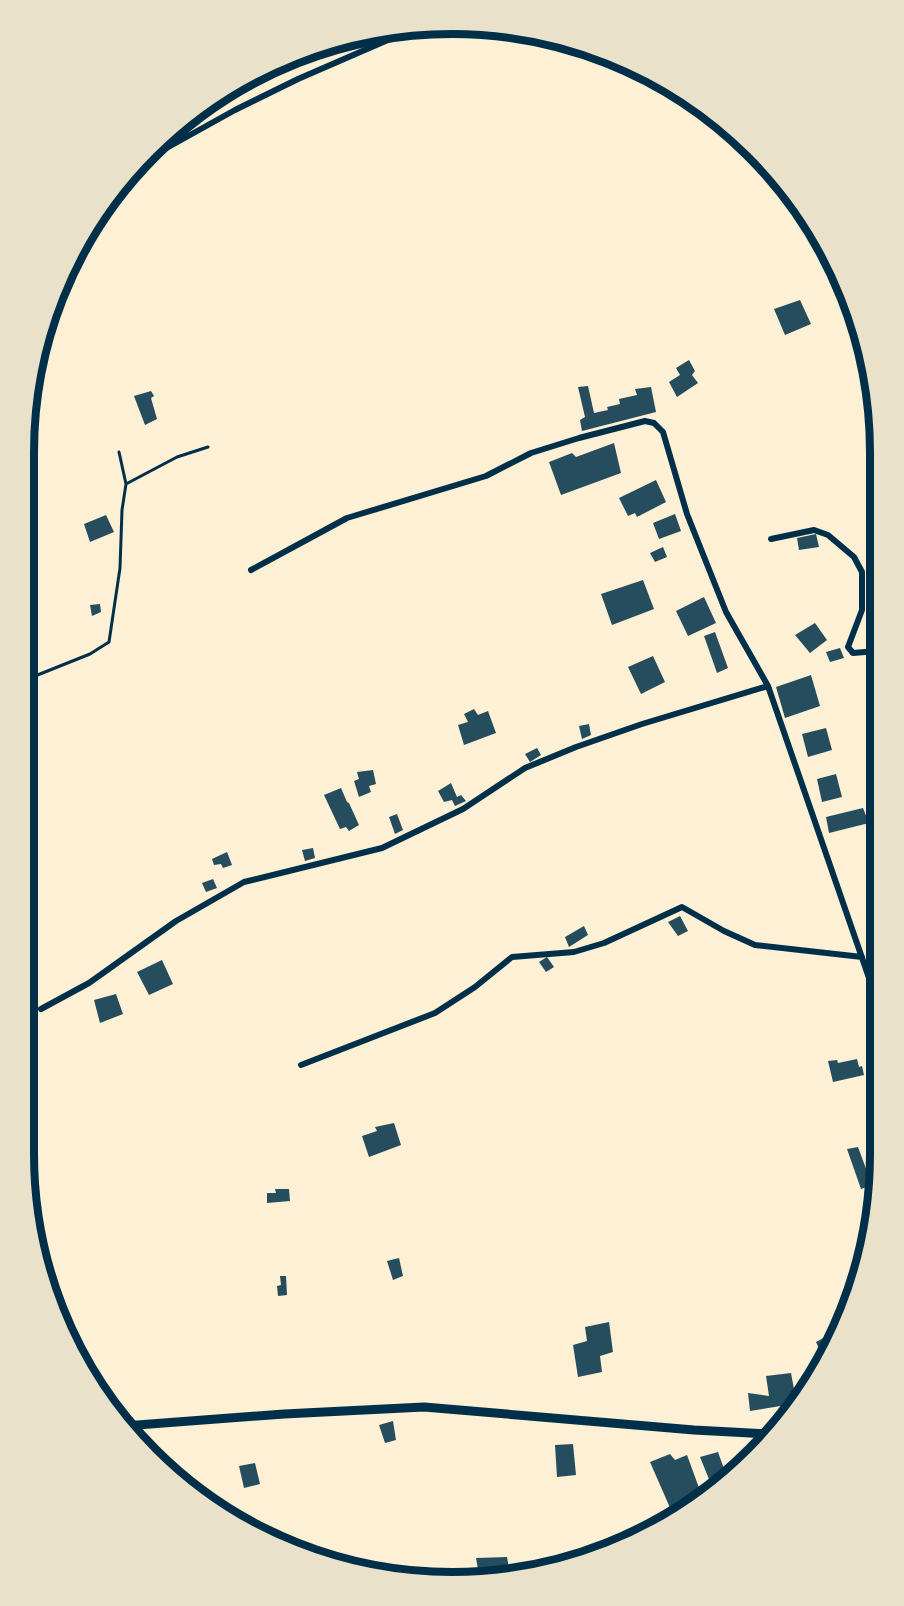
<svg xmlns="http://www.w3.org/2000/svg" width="904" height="1606" font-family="'Alegreya Sans',sans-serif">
<rect width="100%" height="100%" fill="#fdf0d5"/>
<path fill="#264d5e" d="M 800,300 L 811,324 L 785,335 L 774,309 Z
M 689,360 L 695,371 L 692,375 L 698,383 L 677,397 L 669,382 L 680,375 L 676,368 Z
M 588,386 L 594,413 L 608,410 L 607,407 L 620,404 L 619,399 L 637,395 L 635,389 L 651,387 L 656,412 L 582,431 L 580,420 L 585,417 L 578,387 Z
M 151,391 L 154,396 L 151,398 L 157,419 L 145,425 L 134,396 Z
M 614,443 L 621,473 L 561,495 L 549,462 L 572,453 L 576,457 Z
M 656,480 L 666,502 L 637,517 L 635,513 L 628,516 L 619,498 Z
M 675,514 L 681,531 L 659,539 L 653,523 Z
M 106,515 L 114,532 L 90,542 L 84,524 Z
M 816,534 L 819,547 L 799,550 L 797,538 Z
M 663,547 L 667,557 L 655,562 L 650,553 Z
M 643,580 L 654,609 L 612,625 L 601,594 Z
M 704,597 L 716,623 L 688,636 L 676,611 Z
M 100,604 L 101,612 L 92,616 L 90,605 Z
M 815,623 L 827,640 L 810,653 L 795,635 Z
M 715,632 L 728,668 L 717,673 L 704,636 Z
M 840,648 L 844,658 L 830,662 L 826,652 Z
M 653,656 L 665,682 L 641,694 L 628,667 Z
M 811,675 L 820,706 L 785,718 L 776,687 Z
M 474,709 L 478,715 L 488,711 L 496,733 L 464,745 L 458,725 L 468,722 L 464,714 Z
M 589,724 L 591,735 L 582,739 L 579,726 Z
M 826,728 L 832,750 L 808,757 L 802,734 Z
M 537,748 L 541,755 L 530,762 L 525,754 Z
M 373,770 L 376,784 L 369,786 L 371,792 L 359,797 L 354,781 L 359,779 L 357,772 Z
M 836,774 L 842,797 L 822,802 L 817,779 Z
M 451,783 L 457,797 L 461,795 L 466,801 L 455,806 L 452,800 L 444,802 L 438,791 Z
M 341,788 L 347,802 L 349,803 L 359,825 L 349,831 L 346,827 L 340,829 L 324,795 Z
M 863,808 L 869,823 L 829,833 L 826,817 Z
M 397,814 L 403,830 L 395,834 L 389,817 Z
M 313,848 L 315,858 L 305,861 L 302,850 Z
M 227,852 L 232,865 L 223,868 L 221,864 L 214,865 L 212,859 Z
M 213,879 L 217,888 L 206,892 L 202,883 Z
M 680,916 L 688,931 L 678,936 L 668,922 Z
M 584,926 L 588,935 L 569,947 L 565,937 Z
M 547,957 L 554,967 L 546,972 L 539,962 Z
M 162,960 L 173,984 L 149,995 L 137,972 Z
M 116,994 L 123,1014 L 100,1023 L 94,1000 Z
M 857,1059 L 859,1067 L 862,1066 L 864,1075 L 833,1082 L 828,1061 L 837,1060 L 838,1063 Z
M 394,1123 L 401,1145 L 369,1157 L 362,1136 L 377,1131 L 375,1127 Z
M 858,1147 L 872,1185 L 861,1189 L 847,1149 Z
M 275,1189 L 289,1189 L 290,1201 L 267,1203 L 267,1193 L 276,1193 Z
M 399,1258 L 403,1276 L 393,1280 L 387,1261 Z
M 52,1263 L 60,1302 L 53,1303 L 47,1291 L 42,1265 Z
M 280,1276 L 286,1276 L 287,1295 L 278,1296 L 277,1286 L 281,1285 Z
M 609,1322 L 613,1352 L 600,1356 L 602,1372 L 578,1377 L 573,1345 L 587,1341 L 585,1327 Z
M 840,1329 L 825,1362 L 816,1342 Z
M 791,1373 L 796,1400 L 793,1404 L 750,1411 L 748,1393 L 769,1396 L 766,1376 Z
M 393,1421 L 396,1440 L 385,1443 L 379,1425 Z
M 573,1444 L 576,1475 L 557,1477 L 555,1445 Z
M 718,1452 L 728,1480 L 713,1489 L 700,1457 Z
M 670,1454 L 675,1460 L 687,1455 L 702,1496 L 671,1510 L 650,1462 Z
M 255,1463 L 260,1484 L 244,1488 L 239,1466 Z
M 316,1548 L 324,1548 L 330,1562 L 320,1558 Z
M 507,1557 L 510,1574 L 490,1579 L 490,1576 L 479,1575 L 476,1558 Z"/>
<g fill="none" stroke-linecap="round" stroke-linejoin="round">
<path stroke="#003049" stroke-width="3" d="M 119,452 L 126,484
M 25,680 L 90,654 L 109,642 L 120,568 L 122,510 L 126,484 L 177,457 L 208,447"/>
<path stroke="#003049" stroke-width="6" d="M 136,165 L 235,110 L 298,79 L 420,26
M 771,539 L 814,530 L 828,535 L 854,557 L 862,572 L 862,610 L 848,647 L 853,653 L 877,651
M 251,570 L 347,518 L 486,476 L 531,453 L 579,438 L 645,421 L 654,423 L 663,432 L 687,514 L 726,612 L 768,686 L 878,1004
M 41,1009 L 89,983 L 176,921 L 244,882 L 382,848 L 463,809 L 525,768 L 576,747 L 642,724 L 768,686
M 301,1065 L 435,1013 L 475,987 L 512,957 L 574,952 L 604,943 L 682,907 L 724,931 L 755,945 L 862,957"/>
<path stroke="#003049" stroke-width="9" d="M 124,1426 L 284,1414 L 424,1407 L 694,1430 L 769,1434"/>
</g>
<path d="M0 0H904V1606H0ZM452 34H452A418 418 0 0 1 870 452V1154A418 418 0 0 1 452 1572H452A418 418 0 0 1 34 1154V452A418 418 0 0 1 452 34Z" fill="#e9e1ca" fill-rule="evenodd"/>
<path fill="none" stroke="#003049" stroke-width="8" d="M452 34H452A418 418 0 0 1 870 452V1154A418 418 0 0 1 452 1572H452A418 418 0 0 1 34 1154V452A418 418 0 0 1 452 34Z"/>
</svg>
